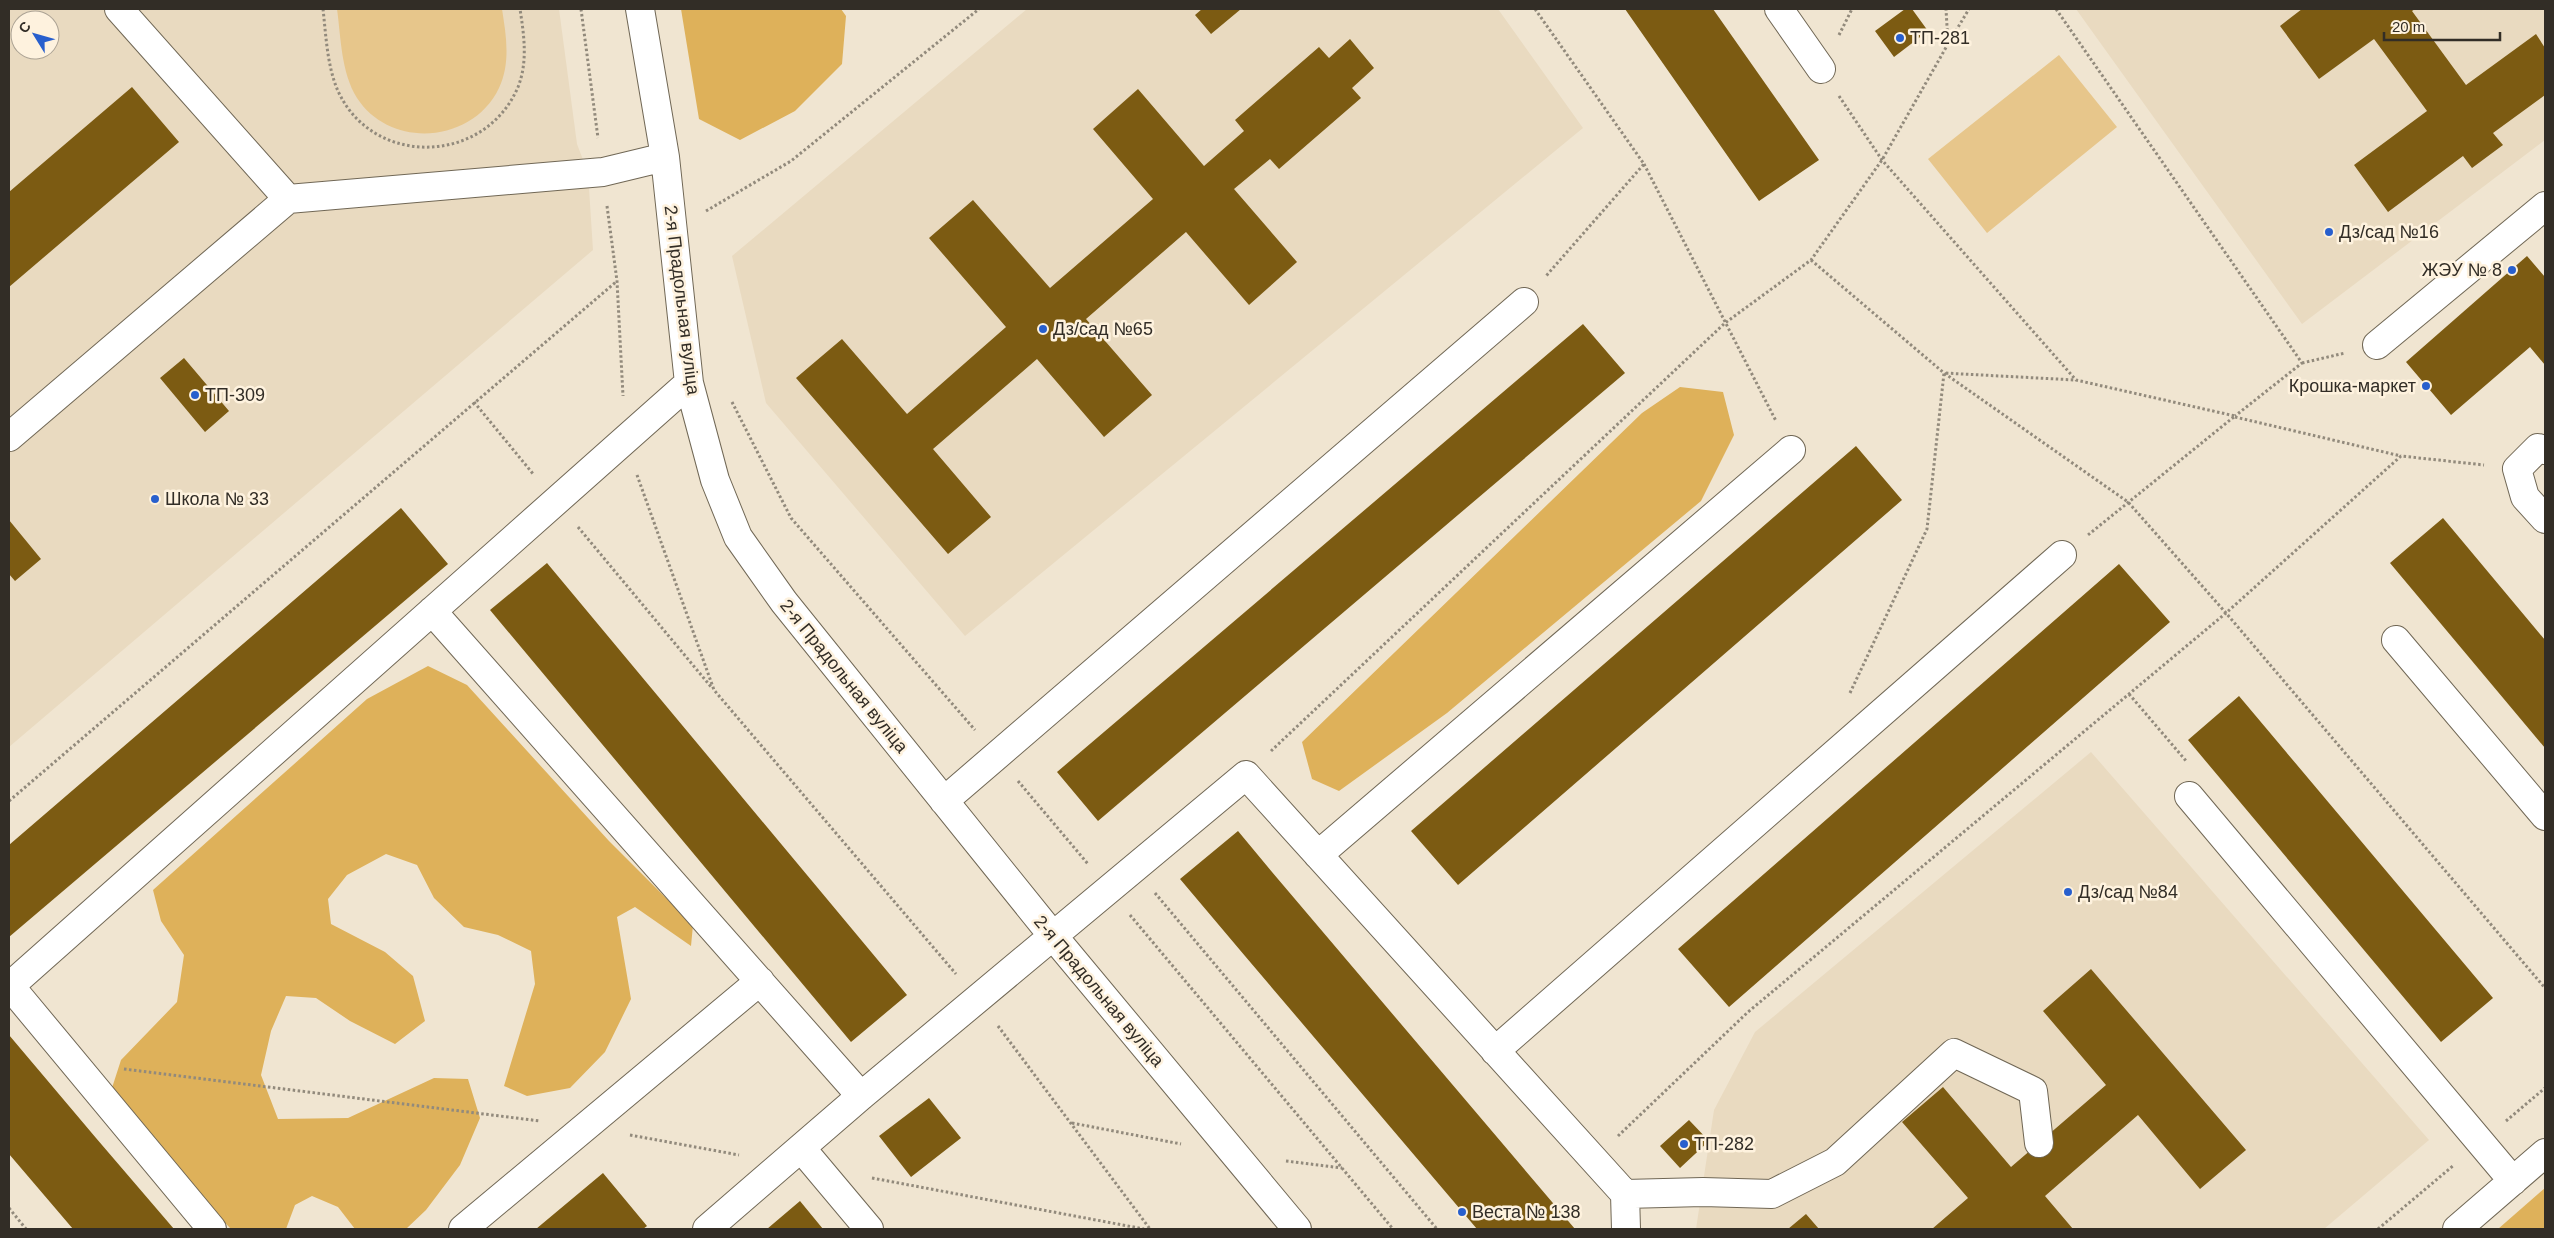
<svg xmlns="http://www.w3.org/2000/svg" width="2554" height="1238" font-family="Arial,sans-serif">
<rect width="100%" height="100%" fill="#f0e5d1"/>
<path fill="#e9dac0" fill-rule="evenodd" d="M 9,9 L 559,9 L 577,144 L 588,173 L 593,250 L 9,747 ZM 20,20 L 50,20 L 50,50 L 20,50 Z
M 1027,9 L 1498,9 L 1583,128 L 965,636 L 766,403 L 732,256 Z
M 2076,9 L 2545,9 L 2545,140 L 2302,324 Z
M 2091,752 L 2429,1140 L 2324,1229 L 1696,1229 L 1714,1110 L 1755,1032 Z"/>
<path fill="#e7c68b" d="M 337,9 L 502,9 C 506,35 511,62 499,88 C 473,143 391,150 357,98 C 341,72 341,38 337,9 Z
M 2059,55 L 2117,127 L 1987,233 L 1928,159 Z"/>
<path fill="#deb15a" d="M 681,9 L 841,9 L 846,16 L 842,64 L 795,111 L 740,140 L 699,119 Z
M 1680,387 L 1723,392 L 1734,435 L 1701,501 L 1447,713 L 1339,791 L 1312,779 L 1302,742 L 1642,413 Z
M 428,666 L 467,685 L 609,841 L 693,925 L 691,946 L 635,907 L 617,917 L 631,999 L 605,1052 L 570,1088 L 527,1096 L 504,1086 L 535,984 L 531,951 L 498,935 L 464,927 L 434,898 L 417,865 L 386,854 L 347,875 L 328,899 L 331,924 L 385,952 L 413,976 L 425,1021 L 395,1044 L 350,1021 L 316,998 L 286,996 L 271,1031 L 261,1075 L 278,1119 L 348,1118 L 434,1078 L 468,1079 L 480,1118 L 460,1165 L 426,1210 L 406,1229 L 355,1229 L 338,1207 L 312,1196 L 295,1205 L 286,1229 L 231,1229 L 156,1151 L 111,1091 L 121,1060 L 177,1002 L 184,955 L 161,921 L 153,890 L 367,699 Z
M 2545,1188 L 2545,1229 L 2498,1229 Z"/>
<path fill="#7c5b12" d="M 1202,9 L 1241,9 L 1211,34 L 1195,15 Z
M 1625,9 L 1713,9 L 1819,160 L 1759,201 Z
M 1905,9 L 1912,9 L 1928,31 L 1894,57 L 1875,31 Z
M 2302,9 L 2415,9 L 2412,11 L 2466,85 L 2536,34 L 2545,48 L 2545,95 L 2493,133 L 2503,145 L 2472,168 L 2463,156 L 2388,212 L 2354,165 L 2427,111 L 2374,39 L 2319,79 L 2280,26 Z
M 1350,39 L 1374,68 L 1352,88 L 1361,98 L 1279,169 L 1270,159 L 1234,189 L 1297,262 L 1249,305 L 1186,232 L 1086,319 L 1152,395 L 1104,437 L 1037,359 L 933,449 L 991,517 L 948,554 L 796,378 L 842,339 L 907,414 L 1006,327 L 929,238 L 973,200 L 1050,288 L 1153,199 L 1093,129 L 1138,89 L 1204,166 L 1244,131 L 1235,120 L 1319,47 L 1329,58 Z
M 132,87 L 179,142 L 9,287 L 9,192 Z
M 2527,256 L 2545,277 L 2545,365 L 2530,347 L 2451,415 L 2406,362 Z
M 1583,324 L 1625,373 L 1098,821 L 1057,772 Z
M 184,358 L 229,411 L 205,432 L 160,378 Z
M 1856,446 L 1902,500 L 1458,885 L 1411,831 Z
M 401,508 L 448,564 L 9,937 L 9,845 Z
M 2443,518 L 2545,640 L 2545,748 L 2390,563 Z
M 9,520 L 41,559 L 15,581 L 9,574 Z
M 547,563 L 907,995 L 851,1042 L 490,610 Z
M 2119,564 L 2170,622 L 1729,1007 L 1678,949 Z
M 2239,696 L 2493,998 L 2441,1042 L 2188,740 Z
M 1238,831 L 1272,872 L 1575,1229 L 1477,1229 L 1245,956 L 1180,879 Z
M 2091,969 L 2246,1150 L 2200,1189 L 2138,1115 L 2045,1196 L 2073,1229 L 1932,1229 L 1968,1198 L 1902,1122 L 1943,1087 L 2011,1167 L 2106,1085 L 2043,1011 Z
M 9,1035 L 96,1138 L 174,1229 L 73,1229 L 9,1154 Z
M 929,1098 L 961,1138 L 911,1177 L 879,1136 Z
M 1689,1120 L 1709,1141 L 1680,1168 L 1660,1146 Z
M 603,1173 L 647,1226 L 643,1229 L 536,1229 Z
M 800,1201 L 823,1229 L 767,1229 Z
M 1806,1214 L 1819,1229 L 1788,1229 Z"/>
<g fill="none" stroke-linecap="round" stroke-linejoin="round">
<g stroke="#706755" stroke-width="30">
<path id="minor" d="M 640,9 L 665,157 L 689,383 L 715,480 L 738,537 L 784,602 L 1053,936 L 1297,1229
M 1779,9 L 1821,69
M 288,199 L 603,172 L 665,157
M 2377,345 L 2545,206
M 9,437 L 288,199 L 119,9
M 2545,450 L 2538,448 L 2517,469 L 2525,497 L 2545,519
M 432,611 L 861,1096
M 2396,640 L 2545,816
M 2189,796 L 2513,1181
M 944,801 L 1524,302
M 1318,855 L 1791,450
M 1495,1051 L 2062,555
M 801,1148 L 869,1229
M 1625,1194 L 1703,1192 L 1772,1194 L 1835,1162 L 1954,1053 L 2033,1091 L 2039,1143
M 212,1229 L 10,986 L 689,383
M 463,1229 L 760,981
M 707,1229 L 861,1096 L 1246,775 L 1625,1194 L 1626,1229
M 2457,1229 L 2545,1153"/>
</g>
<path stroke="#928a7c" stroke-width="3" stroke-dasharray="2.5 2.5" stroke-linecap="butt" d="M 323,9 C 326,35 327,66 338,91 C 373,168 485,165 518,87 C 528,62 524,35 520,9
M 581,9 L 598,138
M 1535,9 L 1644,164 L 1546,276
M 2056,9 L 2302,363 L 2235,416
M 1839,35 L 1852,9
M 1948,44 L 1969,9
M 1839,96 L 1882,160 L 2076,380 L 2235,416 L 2088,535
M 1644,164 L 1776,421
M 607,206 L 617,281 L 623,396
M 706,211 L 791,161 L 979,9
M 1811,260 L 1944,373 L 2128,502 L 2226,613 L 2545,988
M 2302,363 L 2345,353
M 474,402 L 534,475
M 732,402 L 791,518 L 975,730
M 2235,417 L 2401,456
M 637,475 L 714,690 L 956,974
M 578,527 L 712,688
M 1850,693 L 1927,529 L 1944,373 L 2075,380
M 2129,694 L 2187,762
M 1271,751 L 1725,323 L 1811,260 L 1882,160 L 1948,44 L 1946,9
M 1018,781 L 1088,864
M 9,801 L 617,281
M 1155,893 L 1437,1229
M 1130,915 L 1393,1229
M 998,1026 L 1150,1229
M 124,1069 L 540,1121
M 2506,1121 L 2545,1088
M 1072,1123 L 1181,1144
M 630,1135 L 739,1155
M 1618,1136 L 1748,1012 L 2226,613 L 2401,456 L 2484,465
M 1286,1161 L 1342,1168
M 872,1178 L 1144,1229
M 9,1208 L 26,1229
M 2378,1229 L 2454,1165"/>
<use href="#minor" stroke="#fff" stroke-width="28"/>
</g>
<g fill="#285fcd" stroke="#fef2de" stroke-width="2">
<circle cx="1900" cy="38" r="5"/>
<circle cx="2329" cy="232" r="5"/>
<circle cx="2512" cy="270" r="5"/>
<circle cx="1043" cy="329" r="5"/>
<circle cx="2426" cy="386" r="5"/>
<circle cx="195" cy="395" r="5"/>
<circle cx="155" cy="499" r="5"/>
<circle cx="2068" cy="892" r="5"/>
<circle cx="1684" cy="1144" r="5"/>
<circle cx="1462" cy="1212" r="5"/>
</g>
<g text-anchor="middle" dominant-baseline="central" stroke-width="5" stroke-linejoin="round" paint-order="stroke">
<g font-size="18" fill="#322d26" stroke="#fef2de" text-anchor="start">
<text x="1910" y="38">ТП-281</text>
<text x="2339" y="232">Дз/сад №16</text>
<text x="2502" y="270" text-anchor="end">ЖЭУ № 8</text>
<text x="1053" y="329">Дз/сад №65</text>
<text x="2416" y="386" text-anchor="end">Крошка-маркет</text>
<text x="205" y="395">ТП-309</text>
<text x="165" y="499">Школа № 33</text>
<text x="2078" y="892">Дз/сад №84</text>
<text x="1694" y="1144">ТП-282</text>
<text x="1472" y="1212">Веста № 138</text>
</g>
<g font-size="18" fill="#322d26" stroke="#fef2de">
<text transform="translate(682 300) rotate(83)">2-я Прадольная вуліца</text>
<text transform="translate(844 676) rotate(51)">2-я Прадольная вуліца</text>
<text transform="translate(1099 991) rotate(50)">2-я Прадольная вуліца</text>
</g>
</g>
<rect width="2554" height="1238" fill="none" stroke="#322d26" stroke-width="20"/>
<g transform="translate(35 35) rotate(307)"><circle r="24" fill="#fef2de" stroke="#aca394"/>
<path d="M0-4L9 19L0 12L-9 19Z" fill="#285fcd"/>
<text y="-8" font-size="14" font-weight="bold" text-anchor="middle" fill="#322d26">С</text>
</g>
<path d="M2384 32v8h116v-8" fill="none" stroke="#322d26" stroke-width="2.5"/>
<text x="2392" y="32" font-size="15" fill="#322d26" stroke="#fef2de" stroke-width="4" paint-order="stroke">20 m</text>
</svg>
